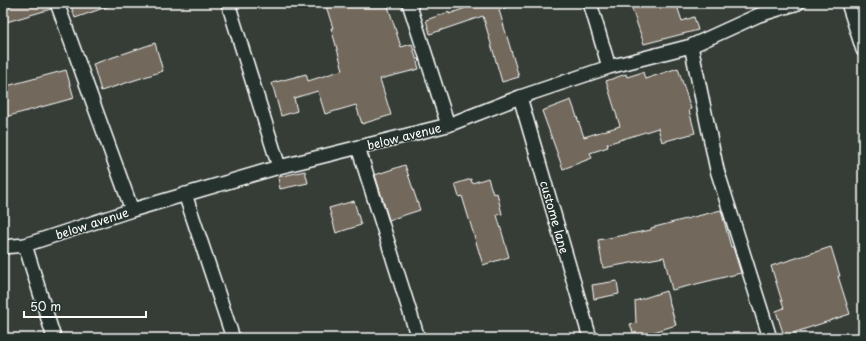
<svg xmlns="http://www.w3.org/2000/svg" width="866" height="341" font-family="'Playpen Sans',sans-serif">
<rect width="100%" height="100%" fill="#353d36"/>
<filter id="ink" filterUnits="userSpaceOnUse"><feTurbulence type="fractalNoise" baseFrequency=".025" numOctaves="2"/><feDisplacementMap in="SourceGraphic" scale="8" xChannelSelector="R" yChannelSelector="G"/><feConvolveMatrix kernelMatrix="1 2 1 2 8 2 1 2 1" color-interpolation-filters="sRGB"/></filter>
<g filter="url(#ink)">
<path fill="#72675b" stroke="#fff" d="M 20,3 L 49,3 L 51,9 L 3,23 L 3,8 Z
M 70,3 L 112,3 L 112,5 L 75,18 Z
M 325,3 L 387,3 L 401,47 L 412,44 L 419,69 L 380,79 L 391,115 L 362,124 L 356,105 L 325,114 L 318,91 L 294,98 L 297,111 L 281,116 L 272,83 L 306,74 L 308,81 L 343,70 L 331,28 L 333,28 Z
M 479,3 L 513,3 L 513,5 L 499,10 L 519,77 L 502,82 L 483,16 L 430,34 L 426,20 L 449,12 L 449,14 Z
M 630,3 L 676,3 L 682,21 L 694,17 L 698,30 L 644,44 Z
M 155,43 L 163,71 L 101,91 L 93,64 Z
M 678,68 L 691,109 L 689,110 L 695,133 L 662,142 L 658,128 L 607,144 L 608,147 L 590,153 L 592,158 L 563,169 L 542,111 L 571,100 L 584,137 L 620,126 L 606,81 L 626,74 L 627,77 L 643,72 L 645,79 Z
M 66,70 L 74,98 L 5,117 L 3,109 L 3,87 Z
M 405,165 L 420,210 L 389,220 L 375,175 Z
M 305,171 L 308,183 L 280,189 L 278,177 Z
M 488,178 L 493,194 L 497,193 L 502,214 L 497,215 L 509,257 L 483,265 L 462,196 L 459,197 L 455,184 L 471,179 L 472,183 Z
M 354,201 L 361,225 L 336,233 L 329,208 Z
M 721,210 L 731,247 L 733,247 L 741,273 L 672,290 L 664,257 L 603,268 L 598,240 L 651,230 L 651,228 Z
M 831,247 L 840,276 L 838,276 L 850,314 L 784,336 L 776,311 L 784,308 L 771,266 Z
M 617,281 L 619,294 L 594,299 L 592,285 Z
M 666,291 L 676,325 L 635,338 L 630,324 L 636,323 L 635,301 Z"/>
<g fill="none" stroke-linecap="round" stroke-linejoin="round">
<g stroke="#fff" stroke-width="16">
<path id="street" d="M 57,3 L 132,210
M 228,3 L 279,167
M 409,3 L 448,125
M 590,3 L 609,67
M 848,3 L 863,50
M 691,46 L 717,170 L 770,338
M 520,97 L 590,338
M 358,147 L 418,338
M 185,194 L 233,338
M 25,245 L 54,338
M 3,247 L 25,245 L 132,210 L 279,167 L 448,125 L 520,97 L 609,67 L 691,46 L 759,15 L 798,3"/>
</g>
<use href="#street" stroke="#26332d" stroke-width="13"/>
</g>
</g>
<g text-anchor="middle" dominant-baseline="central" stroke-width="3" stroke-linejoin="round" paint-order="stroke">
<g font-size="12" fill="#fff" stroke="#26332d">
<text transform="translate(404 136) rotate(-14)">below avenue</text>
<text transform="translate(555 217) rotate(74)">custome lane</text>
<text transform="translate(92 223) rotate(-18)">below avenue</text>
</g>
</g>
<rect width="866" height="341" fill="none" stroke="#26332d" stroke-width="16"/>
<rect x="8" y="8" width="850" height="325" fill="none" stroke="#fff" stroke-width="1.5" filter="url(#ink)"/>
<path d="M24 311v6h122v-6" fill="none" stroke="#ffffff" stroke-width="2"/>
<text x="30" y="311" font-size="12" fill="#ffffff" stroke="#26332d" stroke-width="3" paint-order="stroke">50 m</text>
</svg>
